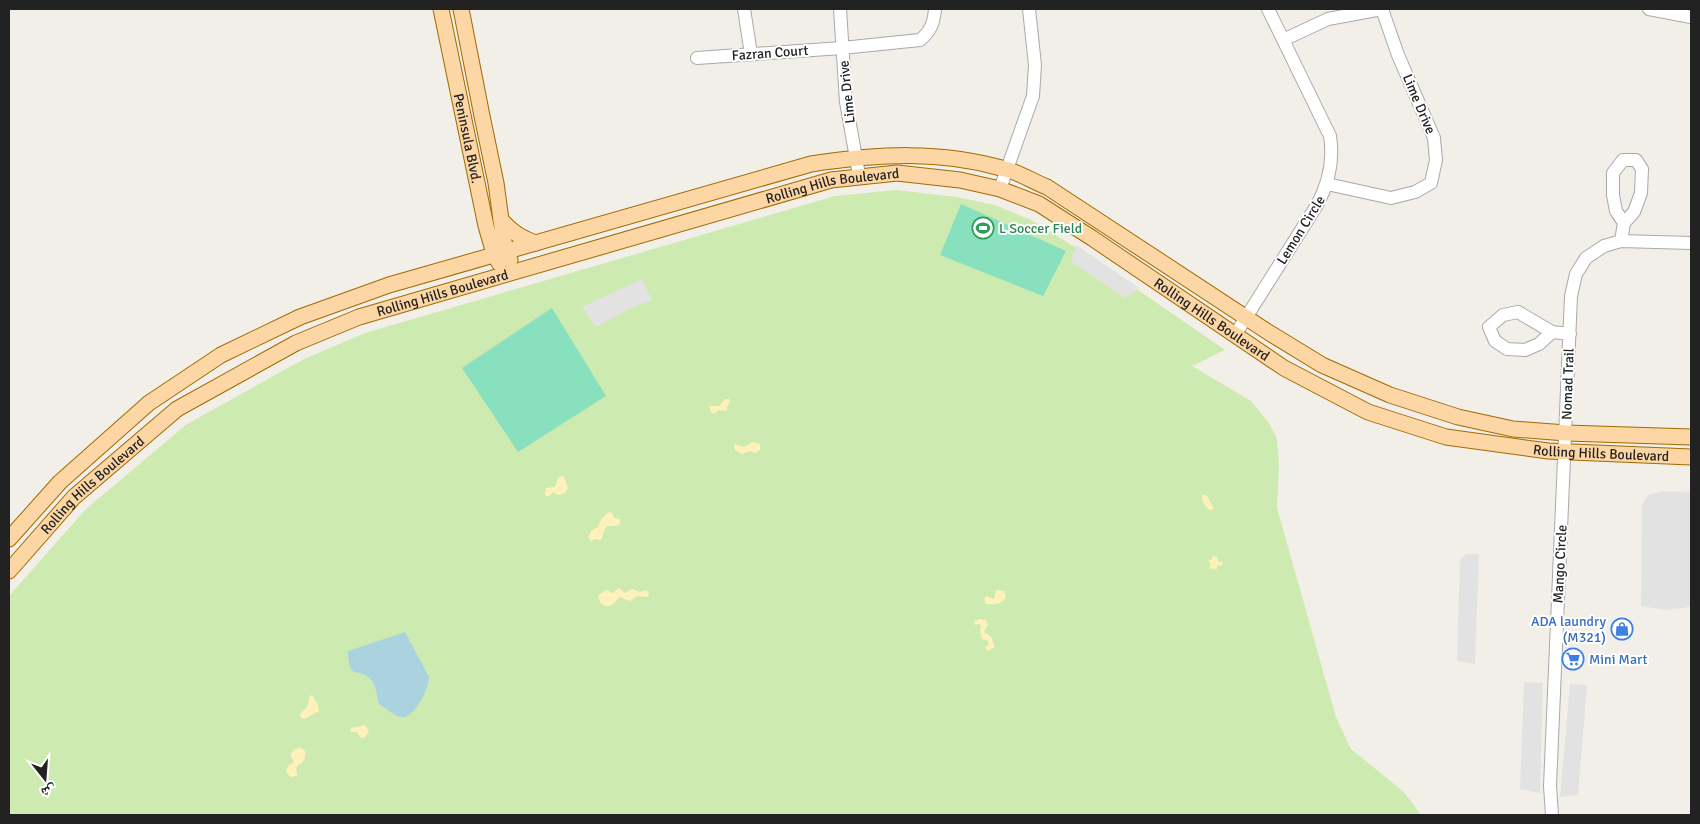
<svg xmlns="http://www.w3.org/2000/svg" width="1700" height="824" font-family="Signika,'Noto Naskh Arabic',sans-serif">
<rect width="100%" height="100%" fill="#f2efe9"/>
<path fill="#cdebb0" d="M 896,190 L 957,197 L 995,205 L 1031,220 L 1083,252 L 1225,350 L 1192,366 L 1251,401 L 1269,423 L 1277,439 L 1279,465 L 1277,508 L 1336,717 L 1351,749 L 1404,792 L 1421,815 L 9,815 L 9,596 L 86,509 L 187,424 L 304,359 L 365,333 L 835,196 Z"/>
<path fill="#fff1ba" d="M 725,399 L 729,399 L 730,401 L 727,407 L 727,411 L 719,410 L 714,414 L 711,412 L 709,406 L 719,406 Z
M 753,442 L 760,444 L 760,450 L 755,453 L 750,451 L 742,454 L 735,450 L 734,447 L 735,444 L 744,447 Z
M 562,476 L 564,477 L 568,488 L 565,493 L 558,495 L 553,492 L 549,496 L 546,496 L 545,494 L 546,488 L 555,487 L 558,478 Z
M 1202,494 L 1207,496 L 1214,509 L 1210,510 C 1205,507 1201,500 1202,494 Z
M 609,512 L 612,513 L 614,518 L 620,519 L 620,524 L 617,526 L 607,526 L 603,533 L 602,539 L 600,540 L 594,539 L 591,541 L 588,537 L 592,530 L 598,527 L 601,519 Z
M 1213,556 L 1217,557 L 1218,561 L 1223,562 L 1222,566 L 1217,565 L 1217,569 L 1214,570 L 1213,568 L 1210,569 L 1209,567 L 1211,564 L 1208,561 L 1212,559 Z
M 619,588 L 625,593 L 632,589 L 640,592 L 646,590 L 649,594 L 648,597 L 637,596 L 630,601 L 620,597 C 614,602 609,612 600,602 L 598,596 L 601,593 L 606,590 L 613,593 Z
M 996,590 L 1004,591 L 1006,598 C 1001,604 994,605 986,604 L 984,599 L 986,596 L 994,599 Z
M 980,619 L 986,620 L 988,624 L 984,632 L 991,637 L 995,647 L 988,651 L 985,648 L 989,644 L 988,641 L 982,639 L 980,631 L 981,626 L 979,624 L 975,625 L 974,621 Z
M 312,695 L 318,705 L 319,711 L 304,719 L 301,718 L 300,714 L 307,707 L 310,696 Z
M 365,725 L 369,731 L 365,737 L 361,738 L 357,732 L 350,732 L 351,728 Z
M 300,747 L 305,751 C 306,761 303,762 296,767 L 297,776 L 290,777 L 286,771 L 288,766 L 294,762 L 290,755 L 294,750 Z"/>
<path fill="#88e0be" d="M 961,204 L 1066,251 L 1043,296 L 940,255 Z
M 552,308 L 606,396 L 518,452 L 462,368 Z"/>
<path fill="#e2e2e2" d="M 1076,245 L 1139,288 L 1125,298 L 1071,261 Z
M 642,279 L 652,301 L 633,307 L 596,327 L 582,307 Z
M 1663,491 L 1691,492 L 1691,606 L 1684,608 L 1665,610 L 1641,606 L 1642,505 L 1648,495 Z
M 1466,554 L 1479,554 L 1475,664 L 1457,661 L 1460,560 Z
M 1524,682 L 1543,683 L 1540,793 L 1520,789 Z
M 1570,684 L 1587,685 L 1578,795 L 1560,797 Z"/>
<path fill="#aad3df" d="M 405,632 L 429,677 C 429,689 414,720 400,717 C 393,715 386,708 379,704 C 377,697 376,686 372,681 C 359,664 349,685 348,651 Z"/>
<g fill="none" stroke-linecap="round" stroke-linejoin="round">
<g stroke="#a9a9a9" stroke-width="14">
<path id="minor" d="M 744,9 L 751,54
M 840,9 L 846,102 L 859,175
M 1649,9 L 1691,17
M 1283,40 L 1328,19 L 1382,9 L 1398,55 L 1434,138 L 1436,160 L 1431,183 L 1415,192 L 1391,198 L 1327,184
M 697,58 L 842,48 L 920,40 C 931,31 934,22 935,9
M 1000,189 L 1033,96 L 1035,65 L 1029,9
M 1621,241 L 1624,223 L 1634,212 L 1641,193 L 1642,169 L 1636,160 L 1623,160 L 1613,173 L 1613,195 L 1616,211 L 1624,223
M 1552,332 L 1539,344 L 1525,350 L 1507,349 L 1495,341 L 1489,327 L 1503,315 L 1518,312 L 1552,332 L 1570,334
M 1235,335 L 1317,205 C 1329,183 1334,161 1330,136 L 1268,9
M 1552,815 L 1550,786 L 1571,296 L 1576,274 L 1586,258 L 1604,246 L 1621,241 L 1691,243"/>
</g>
<g stroke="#a06b00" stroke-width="17">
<g id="major">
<path id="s1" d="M 441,9 L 486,226 L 493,250 L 499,263"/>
<path d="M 461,9 L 482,116 L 496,183 L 504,242 L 510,260"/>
<path d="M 501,220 C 512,232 521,238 536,243"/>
<path d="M 9,539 L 60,482 L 149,403 L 221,355 L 300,317 L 389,285 L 811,164 C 878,154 940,150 1005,169 C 1018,172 1034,182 1047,187 L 1268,332 L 1322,365 L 1390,395 L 1458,417 L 1513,429 L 1566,433 L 1691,437"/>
<path id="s2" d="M 9,571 L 74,497 L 177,409 L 296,343 L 359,317 L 831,180 L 897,173 L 960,180 L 1000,189 L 1039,204 L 1092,238 L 1284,368 L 1368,412 L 1446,437 L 1548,451 L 1691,457"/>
</g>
</g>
<use href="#minor" stroke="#fff" stroke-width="12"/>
<use href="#major" stroke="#fcd6a4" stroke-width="15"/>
</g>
<defs>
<g id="stadium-ring" transform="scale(1.125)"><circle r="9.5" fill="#fff" stroke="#2e9e5b" stroke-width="1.5"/><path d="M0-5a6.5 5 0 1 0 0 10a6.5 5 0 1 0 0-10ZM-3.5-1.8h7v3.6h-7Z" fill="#2e9e5b"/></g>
<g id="shop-ring" transform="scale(1.125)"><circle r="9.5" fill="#fff" stroke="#3f7fe0" stroke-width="1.5"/><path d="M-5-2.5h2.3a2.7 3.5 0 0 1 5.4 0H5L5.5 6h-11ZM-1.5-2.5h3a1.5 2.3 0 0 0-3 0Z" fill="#3f7fe0"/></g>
<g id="supermarket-ring" transform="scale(1.125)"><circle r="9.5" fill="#fff" stroke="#3f7fe0" stroke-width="1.5"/><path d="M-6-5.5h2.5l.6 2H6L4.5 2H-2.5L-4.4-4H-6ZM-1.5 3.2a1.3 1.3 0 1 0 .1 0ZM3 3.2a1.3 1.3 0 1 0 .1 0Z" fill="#3f7fe0"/></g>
</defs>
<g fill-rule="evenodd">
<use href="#stadium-ring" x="983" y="228"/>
<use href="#shop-ring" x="1622" y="629"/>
<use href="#supermarket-ring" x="1573" y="659"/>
</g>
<g text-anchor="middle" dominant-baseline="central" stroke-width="4" stroke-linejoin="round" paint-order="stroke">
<g font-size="14" fill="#222" stroke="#fff">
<text transform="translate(770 53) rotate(-4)">Fazran Court</text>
<text transform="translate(847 92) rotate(-96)">Lime Drive</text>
<text transform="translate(1419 104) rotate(67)">Lime Drive</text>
<text stroke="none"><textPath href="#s1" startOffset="132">Peninsula Blvd.</textPath></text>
<text stroke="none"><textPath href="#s2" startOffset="930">Rolling Hills Boulevard</textPath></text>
<text transform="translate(1301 230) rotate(-58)">Lemon Circle</text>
<text stroke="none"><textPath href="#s2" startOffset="525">Rolling Hills Boulevard</textPath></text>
<text stroke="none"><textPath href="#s2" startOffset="1350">Rolling Hills Boulevard</textPath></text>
<text transform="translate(1568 384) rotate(-88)">Nomad Trail</text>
<text stroke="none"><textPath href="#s2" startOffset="1770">Rolling Hills Boulevard</textPath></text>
<text stroke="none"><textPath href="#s2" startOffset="120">Rolling Hills Boulevard</textPath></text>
<text transform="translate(1560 564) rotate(-87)">Mango Circle</text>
</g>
<g font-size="14" fill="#27864d" stroke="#fff" text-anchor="start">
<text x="999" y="228">L Soccer Field</text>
</g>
<g font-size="14" fill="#366cbe" stroke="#fff" text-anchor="end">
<text x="1606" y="621">ADA laundry<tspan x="1606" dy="16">(M321)</tspan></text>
<text x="1589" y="659" text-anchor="start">Mini Mart</text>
</g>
</g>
<rect width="1700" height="824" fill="none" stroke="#222222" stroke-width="20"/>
<g transform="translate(45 779) rotate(163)" stroke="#ffffff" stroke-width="4" paint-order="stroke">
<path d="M0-4L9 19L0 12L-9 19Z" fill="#222222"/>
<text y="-8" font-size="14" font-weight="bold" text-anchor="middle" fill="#222222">ش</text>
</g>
</svg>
